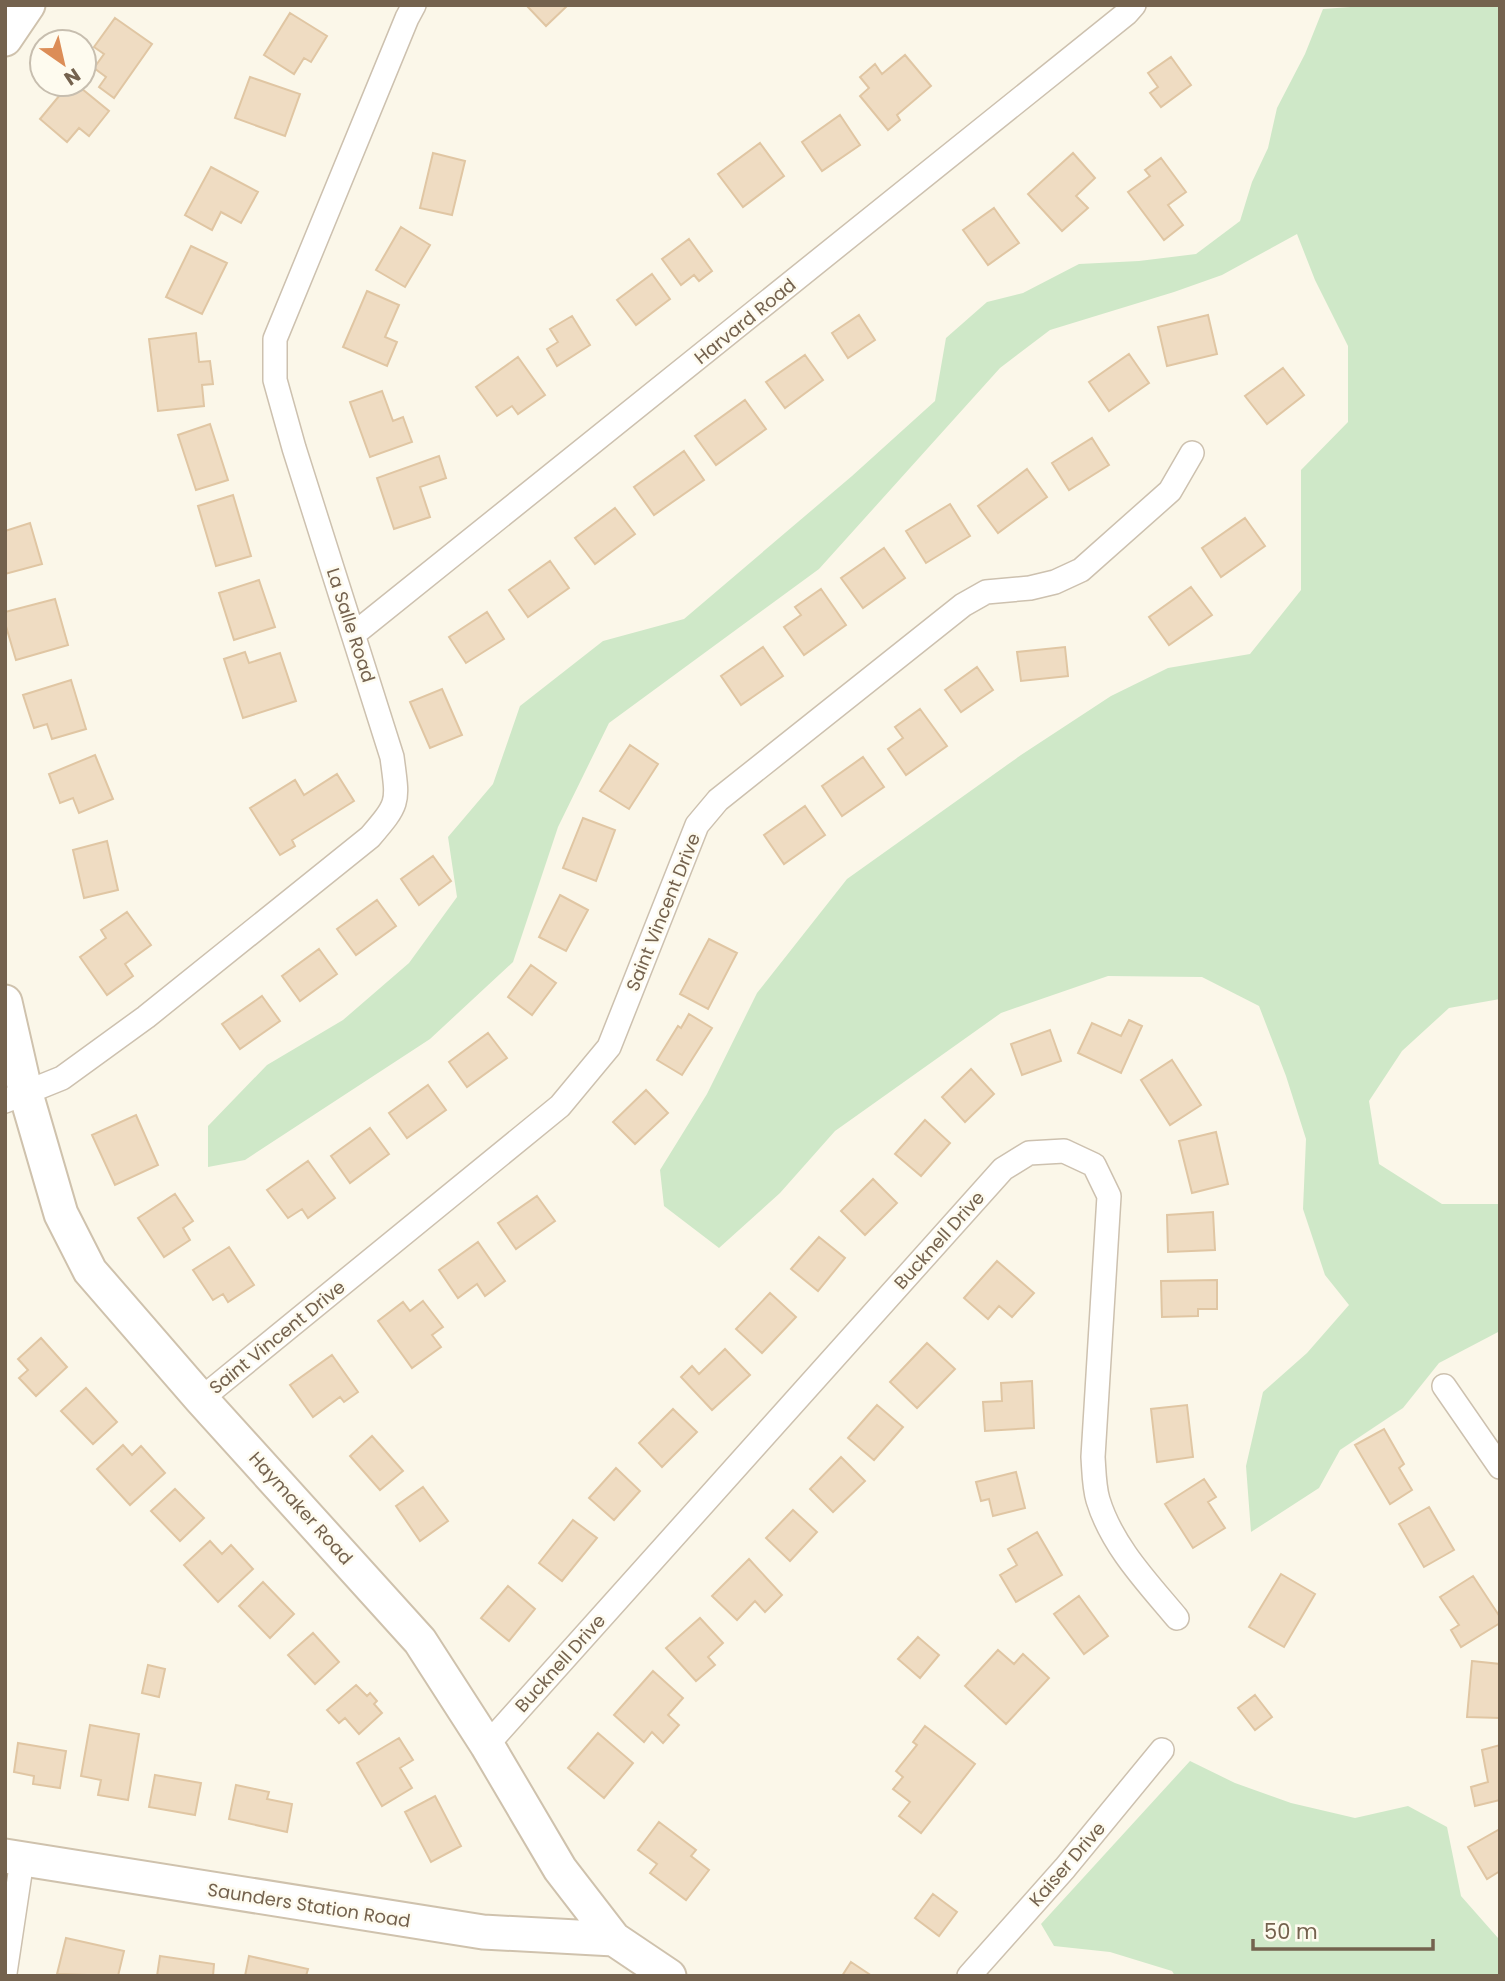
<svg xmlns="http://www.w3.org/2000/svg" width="1505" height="1981" font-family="Poppins,sans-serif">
<rect width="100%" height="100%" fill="#fbf7e9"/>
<path fill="#cfe8c8" d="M 1378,5 L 1500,5 L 1500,999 L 1449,1008 L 1402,1051 L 1369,1101 L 1379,1164 L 1442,1204 L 1500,1204 L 1500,1331 L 1439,1363 L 1403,1408 L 1340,1450 L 1319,1488 L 1251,1532 L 1246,1466 L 1263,1392 L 1307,1353 L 1349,1305 L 1325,1275 L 1303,1209 L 1306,1139 L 1286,1076 L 1259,1006 L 1202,977 L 1108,976 L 1001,1013 L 835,1131 L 780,1193 L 719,1248 L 664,1206 L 660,1170 L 707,1094 L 757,993 L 847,879 L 1021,755 L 1111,696 L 1168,668 L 1250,654 L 1301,590 L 1301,470 L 1348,422 L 1348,346 L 1315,280 L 1297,234 L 1222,275 L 1174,292 L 1050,330 L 1000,368 L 819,569 L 609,723 L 558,827 L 513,962 L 430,1039 L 245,1160 L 208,1167 L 208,1126 L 267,1065 L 343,1020 L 409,963 L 457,897 L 448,837 L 493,784 L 520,706 L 603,641 L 684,619 L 852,476 L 935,401 L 946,338 L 987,302 L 1023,293 L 1079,264 L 1139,261 L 1196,254 L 1240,221 L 1252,182 L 1268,148 L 1277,108 L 1305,54 L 1323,9 Z
M 1190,1761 L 1235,1783 L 1291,1803 L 1355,1818 L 1408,1806 L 1447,1827 L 1461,1896 L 1498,1938 L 1500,1976 L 1175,1976 L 1172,1971 L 1110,1952 L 1054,1946 L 1041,1924 Z"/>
<path fill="#efdcc2" stroke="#e0c6a3" stroke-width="2" d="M 526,5 L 568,5 L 546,26 Z
M 290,13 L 327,36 L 311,62 L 304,58 L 294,74 L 264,55 Z
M 115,18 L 152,44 L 114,98 L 99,87 L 106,77 L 94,68 L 104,54 L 94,47 Z
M 905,55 L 931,86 L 897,115 L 900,120 L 888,130 L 860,96 L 869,88 L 860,77 L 875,64 L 882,74 Z
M 1171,57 L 1191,85 L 1161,107 L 1150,93 L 1158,87 L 1148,73 Z
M 250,77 L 300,94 L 285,136 L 235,118 Z
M 69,84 L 76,84 L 109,111 L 89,136 L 79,128 L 67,142 L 40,119 Z
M 840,115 L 860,145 L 822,171 L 802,142 Z
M 760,143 L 784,176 L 743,207 L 718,174 Z
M 433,153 L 465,161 L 452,215 L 420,208 Z
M 1073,153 L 1095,178 L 1076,196 L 1088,208 L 1062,231 L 1028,194 Z
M 1161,158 L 1186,192 L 1168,205 L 1183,225 L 1164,240 L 1128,192 L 1150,176 L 1145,170 Z
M 211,167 L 258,192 L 241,223 L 221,212 L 212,230 L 185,215 Z
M 994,208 L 1019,243 L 988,265 L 963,230 Z
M 401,227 L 430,245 L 405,287 L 376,270 Z
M 689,239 L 712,271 L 699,281 L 694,275 L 681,285 L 662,259 Z
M 191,246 L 227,263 L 202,314 L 166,297 Z
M 652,274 L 670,299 L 636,325 L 617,300 Z
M 367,291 L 399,305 L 385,337 L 397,342 L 387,366 L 343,347 Z
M 859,315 L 875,340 L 848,358 L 832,333 Z
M 1208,315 L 1217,354 L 1167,366 L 1158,327 Z
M 572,316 L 590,345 L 557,366 L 547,349 L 558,342 L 550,329 Z
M 196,333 L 199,362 L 210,361 L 213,384 L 202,385 L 204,406 L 158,411 L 149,339 Z
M 1129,354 L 1149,383 L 1109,411 L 1089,382 Z
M 805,355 L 823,380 L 785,408 L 766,382 Z
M 518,357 L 545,395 L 518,414 L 512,406 L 497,416 L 476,387 Z
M 1283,368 L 1304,395 L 1267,424 L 1245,396 Z
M 382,391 L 393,421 L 403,417 L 412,442 L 370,457 L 350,402 Z
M 745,400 L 766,429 L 716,465 L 695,436 Z
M 210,424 L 228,480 L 196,490 L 178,435 Z
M 1092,438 L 1109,465 L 1069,490 L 1052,463 Z
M 684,451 L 704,480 L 654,515 L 634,487 Z
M 439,456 L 446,478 L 420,487 L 430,517 L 394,529 L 377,478 Z
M 1027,469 L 1047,497 L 998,533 L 978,506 Z
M 233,495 L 251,556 L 216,566 L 198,506 Z
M 950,504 L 970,536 L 926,563 L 906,531 Z
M 615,508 L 635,534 L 595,564 L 575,538 Z
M 1245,518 L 1265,546 L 1221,577 L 1202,548 Z
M 30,523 L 42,564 L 5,574 L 5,531 Z
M 884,548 L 905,578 L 863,608 L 841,578 Z
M 550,561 L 569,588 L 528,617 L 509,590 Z
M 259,580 L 275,627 L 234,640 L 219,593 Z
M 1191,587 L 1212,615 L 1169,645 L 1149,617 Z
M 821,589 L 846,625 L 804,655 L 784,627 L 801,615 L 795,607 Z
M 55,599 L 68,645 L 16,660 L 5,623 L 5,612 Z
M 487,612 L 504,639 L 466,663 L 449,637 Z
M 763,647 L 783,676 L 741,705 L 721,676 Z
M 1065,647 L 1068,676 L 1021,681 L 1017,652 Z
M 245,652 L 249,663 L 280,653 L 296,701 L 243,718 L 224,659 Z
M 977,667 L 993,690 L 961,712 L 945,690 Z
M 71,680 L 86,729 L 52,739 L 47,724 L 34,728 L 23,695 Z
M 442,689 L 462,735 L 430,748 L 410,702 Z
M 920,709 L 947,746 L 906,775 L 888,749 L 903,738 L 895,727 Z
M 630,745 L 658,764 L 629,809 L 600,791 Z
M 95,755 L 113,799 L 79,813 L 73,798 L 60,803 L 49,774 Z
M 863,757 L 884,787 L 842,816 L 822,786 Z
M 337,774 L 354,801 L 292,840 L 295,846 L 280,855 L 250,808 L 295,780 L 304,795 Z
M 805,806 L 825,835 L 784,864 L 764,835 Z
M 583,818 L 615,830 L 596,881 L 563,868 Z
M 107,841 L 118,890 L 84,898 L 73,850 Z
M 433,856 L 451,881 L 419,905 L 401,879 Z
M 560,895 L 588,910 L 566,951 L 539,937 Z
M 377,900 L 396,926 L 356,955 L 337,929 Z
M 127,912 L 151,945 L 125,964 L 133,976 L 107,995 L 80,957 L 106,938 L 101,930 Z
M 709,939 L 737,953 L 708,1009 L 680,994 Z
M 319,949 L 337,974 L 300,1001 L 282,976 Z
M 531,965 L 556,983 L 532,1015 L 508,997 Z
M 262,996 L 280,1021 L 240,1049 L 222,1024 Z
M 689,1014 L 712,1028 L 682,1075 L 657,1060 L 678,1026 L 681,1028 Z
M 1129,1020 L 1142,1026 L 1121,1073 L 1078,1053 L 1092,1023 L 1121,1036 Z
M 1050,1030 L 1061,1061 L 1022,1075 L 1011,1044 Z
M 488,1033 L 507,1058 L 467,1087 L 449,1062 Z
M 1172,1060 L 1201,1105 L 1170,1125 L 1141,1080 Z
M 971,1069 L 994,1094 L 965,1122 L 942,1097 Z
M 428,1085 L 446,1110 L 407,1138 L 389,1113 Z
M 646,1090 L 668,1113 L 635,1144 L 613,1122 Z
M 136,1115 L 158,1165 L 115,1185 L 92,1135 Z
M 925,1120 L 950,1143 L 921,1176 L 895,1154 Z
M 370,1128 L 389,1154 L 350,1183 L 331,1156 Z
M 1216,1132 L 1228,1184 L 1192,1193 L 1179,1141 Z
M 308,1161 L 335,1198 L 308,1218 L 302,1209 L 288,1218 L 267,1190 Z
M 873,1179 L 897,1203 L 865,1235 L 841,1211 Z
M 175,1194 L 193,1221 L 183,1228 L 190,1240 L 164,1257 L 138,1218 Z
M 537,1196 L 555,1221 L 516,1249 L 498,1223 Z
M 1213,1212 L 1215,1250 L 1168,1252 L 1167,1215 Z
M 819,1237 L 845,1258 L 818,1291 L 791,1269 Z
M 478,1242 L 505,1281 L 485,1296 L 477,1284 L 458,1298 L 439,1270 Z
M 229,1247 L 254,1285 L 228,1302 L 223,1294 L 213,1300 L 193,1270 Z
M 997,1261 L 1034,1293 L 1012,1317 L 999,1306 L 988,1319 L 964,1298 Z
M 1217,1280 L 1217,1309 L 1198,1309 L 1198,1316 L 1162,1317 L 1161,1281 Z
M 770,1293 L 796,1317 L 762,1353 L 736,1329 Z
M 423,1301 L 443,1327 L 432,1335 L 441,1347 L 412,1368 L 378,1321 L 403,1302 L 410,1311 Z
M 41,1338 L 67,1367 L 36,1396 L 19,1378 L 28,1370 L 18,1359 Z
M 927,1343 L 955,1369 L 917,1408 L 890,1382 Z
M 725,1349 L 750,1375 L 712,1410 L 681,1377 L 692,1366 L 699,1374 Z
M 332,1355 L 358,1392 L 344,1402 L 340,1397 L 313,1417 L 290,1385 Z
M 1032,1381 L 1034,1428 L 985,1431 L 983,1402 L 1002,1401 L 1001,1383 Z
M 86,1388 L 117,1422 L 93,1444 L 61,1411 Z
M 877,1405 L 903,1427 L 874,1460 L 848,1438 Z
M 1187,1405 L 1193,1457 L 1157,1462 L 1151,1409 Z
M 673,1409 L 697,1432 L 662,1467 L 639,1443 Z
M 1384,1429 L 1404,1464 L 1399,1468 L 1412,1490 L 1390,1504 L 1355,1445 Z
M 372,1436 L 403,1471 L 380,1490 L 350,1456 Z
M 123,1445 L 132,1455 L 141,1446 L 165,1473 L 130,1505 L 97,1469 Z
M 841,1457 L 865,1481 L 833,1512 L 810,1489 Z
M 616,1468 L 640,1491 L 614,1520 L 589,1498 Z
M 1016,1472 L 1025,1508 L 993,1516 L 989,1499 L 981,1501 L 976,1482 Z
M 1204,1479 L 1216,1497 L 1208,1502 L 1225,1528 L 1193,1548 L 1165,1504 Z
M 423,1487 L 448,1521 L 420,1541 L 396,1506 Z
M 175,1489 L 204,1518 L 180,1541 L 151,1511 Z
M 1429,1507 L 1454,1550 L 1424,1567 L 1399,1524 Z
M 793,1510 L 817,1532 L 790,1561 L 766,1538 Z
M 573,1520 L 597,1538 L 562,1581 L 539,1563 Z
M 1037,1532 L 1062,1575 L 1016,1602 L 1000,1575 L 1017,1565 L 1008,1549 Z
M 210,1541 L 222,1554 L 231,1545 L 253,1569 L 218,1602 L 184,1565 Z
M 749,1559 L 782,1595 L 765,1612 L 755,1601 L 737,1620 L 712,1596 Z
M 1281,1574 L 1315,1594 L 1284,1647 L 1249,1627 Z
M 1473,1576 L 1500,1617 L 1500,1623 L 1461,1647 L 1451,1630 L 1459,1625 L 1440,1597 Z
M 263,1582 L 294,1614 L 270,1638 L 239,1606 Z
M 508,1586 L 535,1609 L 509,1641 L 481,1618 Z
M 1079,1596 L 1108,1636 L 1084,1654 L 1054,1614 Z
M 700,1618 L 723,1643 L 708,1657 L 715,1665 L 696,1681 L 666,1648 Z
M 313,1633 L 339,1662 L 315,1684 L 288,1655 Z
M 918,1637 L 939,1655 L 920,1678 L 898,1659 Z
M 998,1650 L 1014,1664 L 1023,1654 L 1049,1678 L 1006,1724 L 965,1686 Z
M 1472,1661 L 1500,1664 L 1500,1718 L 1467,1717 Z
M 148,1665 L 165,1669 L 159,1697 L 142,1693 Z
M 653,1671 L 683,1698 L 668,1715 L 679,1725 L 663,1743 L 652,1732 L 644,1742 L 614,1715 Z
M 356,1685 L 367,1696 L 370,1693 L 377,1701 L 374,1704 L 382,1713 L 359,1734 L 345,1718 L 339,1723 L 327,1710 Z
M 1255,1695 L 1272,1717 L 1255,1730 L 1238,1708 Z
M 90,1725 L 139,1734 L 128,1800 L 98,1795 L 101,1780 L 81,1776 Z
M 925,1726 L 975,1764 L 921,1833 L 899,1816 L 910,1802 L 893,1789 L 903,1777 L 896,1771 L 917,1745 L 913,1742 Z
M 598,1733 L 633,1763 L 604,1798 L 568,1768 Z
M 399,1738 L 413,1760 L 400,1768 L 412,1788 L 382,1806 L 357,1763 Z
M 18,1743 L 66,1751 L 60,1788 L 33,1784 L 34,1776 L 14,1772 Z
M 1500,1745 L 1500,1800 L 1475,1806 L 1471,1787 L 1488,1782 L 1482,1750 Z
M 155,1775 L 201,1783 L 195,1815 L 149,1807 Z
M 236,1785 L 269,1792 L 267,1799 L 292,1804 L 287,1832 L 229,1819 Z
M 435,1796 L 461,1846 L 431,1862 L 405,1812 Z
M 659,1822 L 696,1850 L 691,1856 L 709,1870 L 686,1900 L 650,1873 L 657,1864 L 638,1850 Z
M 1500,1829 L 1500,1871 L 1487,1879 L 1468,1847 Z
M 933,1894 L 957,1912 L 939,1936 L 915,1918 Z
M 66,1938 L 124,1951 L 118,1976 L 57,1974 Z
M 160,1956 L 214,1964 L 213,1976 L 157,1976 Z
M 249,1956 L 308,1969 L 306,1976 L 245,1976 Z
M 851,1962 L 872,1976 L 842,1976 Z"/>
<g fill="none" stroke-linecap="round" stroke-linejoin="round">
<g stroke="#cdc1af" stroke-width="26">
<path id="street" d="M 354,634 L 1127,13 L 1134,5
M 5,1101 L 62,1078 L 146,1017 L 370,837 C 400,802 398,803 392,757 L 294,448 L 275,380 L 275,339 L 407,18 L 414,5
M 1444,1386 L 1500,1467
M 201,1399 L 560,1106 L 609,1047 L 697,825 L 718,800 L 963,605 L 986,592 L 1030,588 L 1055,582 L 1081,570 L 1170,491 L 1192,453
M 487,1745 L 1003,1169 L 1029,1153 L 1064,1151 L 1094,1165 L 1109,1196 L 1093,1457 C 1094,1471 1094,1487 1098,1500 C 1112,1546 1147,1582 1177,1618
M 5,1973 L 22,1860
M 969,1976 L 1065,1868 L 1162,1750"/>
</g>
<g stroke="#cfc2ad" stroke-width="37">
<path id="secondary" d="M 5,39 L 28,5
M 5,1002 L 26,1094 L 61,1214 L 90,1271 L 201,1399 L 420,1641 L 487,1745 L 560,1869 L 614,1939 L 669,1976
M 5,1856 L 483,1932 L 614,1939"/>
</g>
<use href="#street" stroke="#fff" stroke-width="23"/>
<use href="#secondary" stroke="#fff" stroke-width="33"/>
</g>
<g text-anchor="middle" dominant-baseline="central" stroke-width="5" stroke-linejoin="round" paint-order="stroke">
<g font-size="18" fill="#74624e" stroke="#fefbef">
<text transform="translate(745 321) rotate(-39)">Harvard Road</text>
<text transform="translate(351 625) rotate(72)">La Salle Road</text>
<text transform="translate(663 912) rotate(-68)">Saint Vincent Drive</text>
<text transform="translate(939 1240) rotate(-48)">Bucknell Drive</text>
<text transform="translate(277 1337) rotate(-39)">Saint Vincent Drive</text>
<text transform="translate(301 1508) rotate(48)">Haymaker Road</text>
<text transform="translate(560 1663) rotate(-48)">Bucknell Drive</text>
<text transform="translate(1067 1864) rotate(-49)">Kaiser Drive</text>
<text transform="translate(309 1905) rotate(9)">Saunders Station Road</text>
</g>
</g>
<rect width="1505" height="1981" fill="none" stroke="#74624e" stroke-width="14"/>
<g transform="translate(63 63) rotate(146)"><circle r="33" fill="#fefbef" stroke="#c7beaf" stroke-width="2"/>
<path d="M0-5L12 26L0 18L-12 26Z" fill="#dc8d57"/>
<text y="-10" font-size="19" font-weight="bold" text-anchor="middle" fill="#74624e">N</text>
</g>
<path d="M1253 1939v10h180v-10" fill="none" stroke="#74624e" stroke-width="3.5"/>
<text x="1264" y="1939" font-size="21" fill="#74624e" stroke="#fefbef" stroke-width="5" paint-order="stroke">50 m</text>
</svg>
